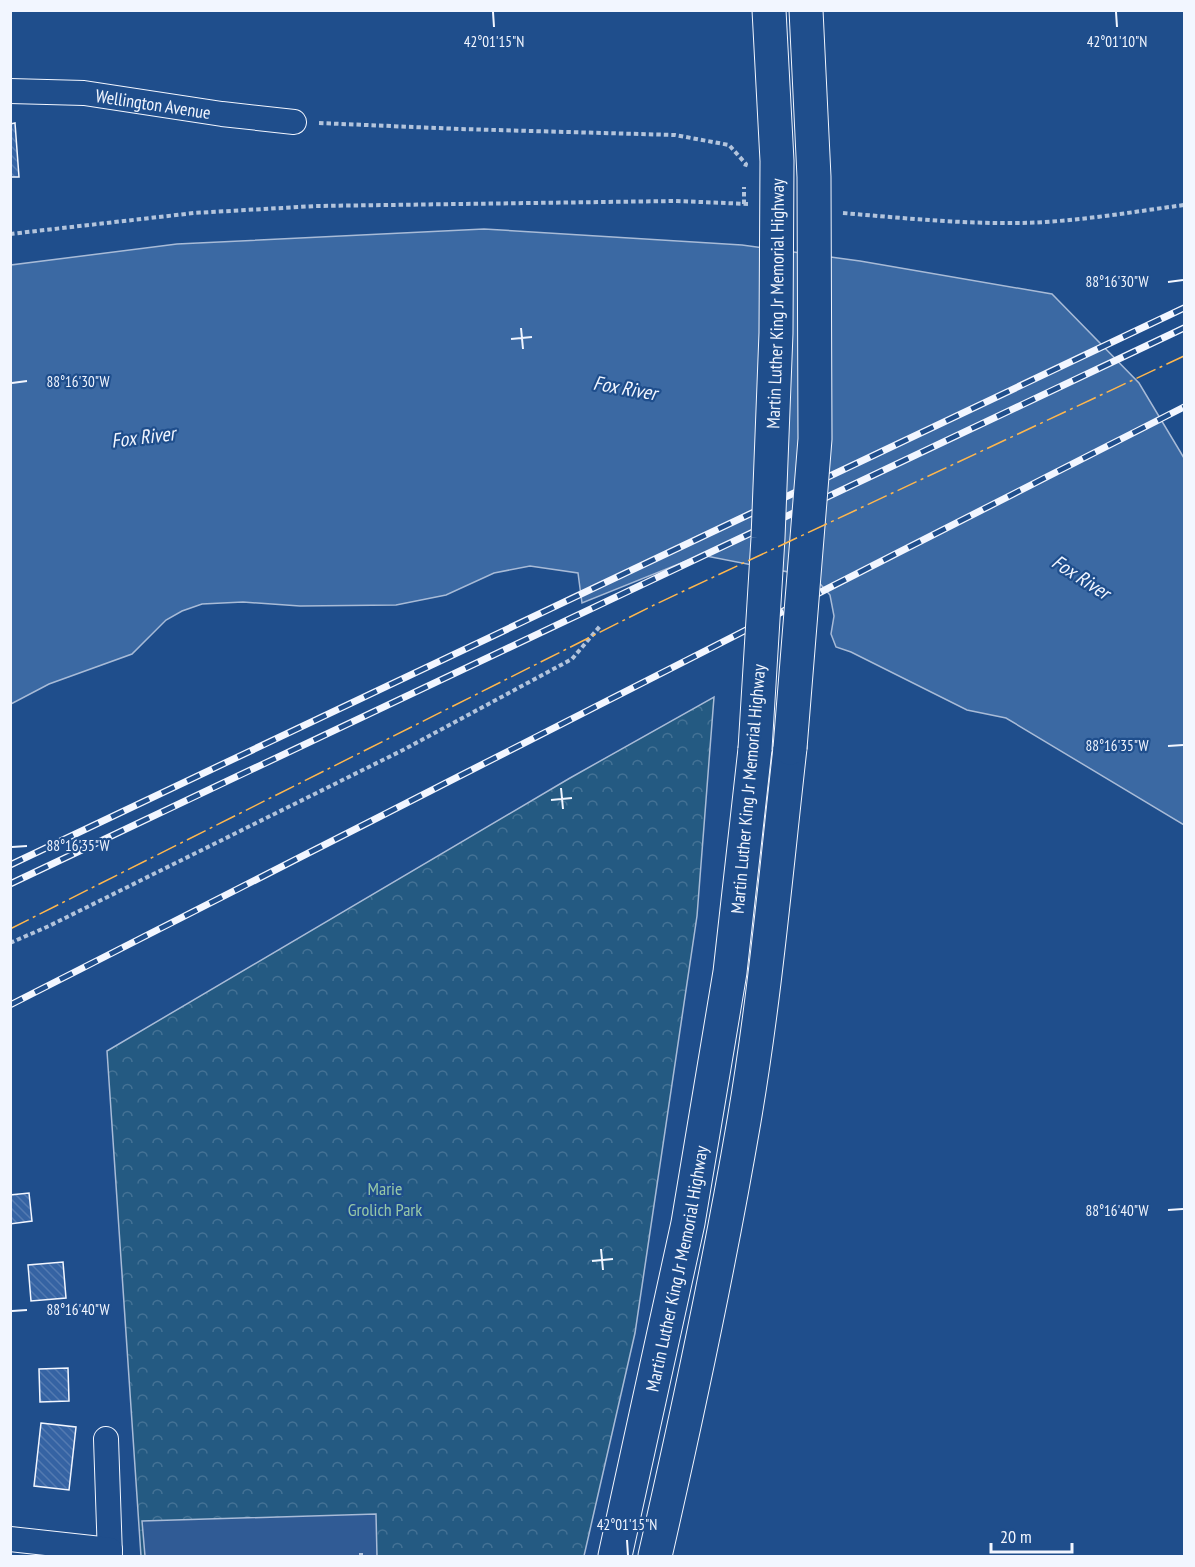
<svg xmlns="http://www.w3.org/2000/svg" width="1195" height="1567" font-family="'PT Sans Narrow',sans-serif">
<defs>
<pattern id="park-crowns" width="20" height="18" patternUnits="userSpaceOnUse" patternTransform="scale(1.5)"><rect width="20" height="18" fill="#245a82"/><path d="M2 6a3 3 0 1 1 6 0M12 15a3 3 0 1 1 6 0" fill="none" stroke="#447295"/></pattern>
<pattern id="building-back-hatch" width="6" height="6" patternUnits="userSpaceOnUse" patternTransform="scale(1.5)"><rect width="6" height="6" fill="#3563a3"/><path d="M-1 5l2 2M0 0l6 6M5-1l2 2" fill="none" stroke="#537ab1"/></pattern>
</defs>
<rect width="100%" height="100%" fill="#1f4e8c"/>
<path fill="url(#park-crowns)" stroke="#a8bbd7" stroke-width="1.5" d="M 714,697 L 697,916 L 635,1333 L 584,1556 L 141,1556 L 107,1051 L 570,778 Z"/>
<path fill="#305b95" stroke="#a8bbd7" stroke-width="1.5" d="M 376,1514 L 377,1556 L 145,1556 L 142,1521 Z"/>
<path fill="#3b69a3" stroke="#a8bbd7" stroke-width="1.5" d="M 484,229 L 742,245 L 860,261 L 1052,294 L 1139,383 L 1184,458 L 1184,825 L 1006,718 L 967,710 L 851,652 L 836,647 L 831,634 L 834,616 L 830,595 L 814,577 L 701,555 L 582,603 L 578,573 L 530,566 L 494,573 L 446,595 L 396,605 L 300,606 L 243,602 L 202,604 L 182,611 L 166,620 L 132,654 L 49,684 L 11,704 L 11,265 L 177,244 Z"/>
<path fill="url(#building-back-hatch)" stroke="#f2f6ff" stroke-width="1.5" d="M 15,123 L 19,177 L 10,177 L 10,124 Z
M 29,1193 L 32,1221 L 10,1224 L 10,1195 Z
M 63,1262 L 66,1298 L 31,1301 L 28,1265 Z
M 68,1368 L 69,1401 L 40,1402 L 39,1369 Z
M 41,1423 L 76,1427 L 69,1490 L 34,1486 Z"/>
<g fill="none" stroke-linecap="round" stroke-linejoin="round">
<g stroke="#f2f6ff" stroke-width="26">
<g id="minor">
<path id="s1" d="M 10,91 L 84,93 L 222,114 L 294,122"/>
<path d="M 106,1439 L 110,1556"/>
<path d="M 10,1539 L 110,1550"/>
</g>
</g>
<g stroke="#f2f6ff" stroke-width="35">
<g id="motorway">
<path id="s2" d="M 615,1556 L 688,1223 L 730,972 L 755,749"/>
<path d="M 655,1556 C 688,1412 719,1267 744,1121 C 765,998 776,872 790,748"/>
</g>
</g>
<path stroke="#b3c4dc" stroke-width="4" stroke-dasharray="4.5 3" stroke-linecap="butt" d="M 319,123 L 460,129 L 675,135 L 729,145 L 746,164 L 745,167
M 744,204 L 744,187
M 843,213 C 902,218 962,224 1021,223 C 1074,222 1132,212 1184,205
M 10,234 L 194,213 L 316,206 L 676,201 L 749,204
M 10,943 L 49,926 L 403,750 L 572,659 L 601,625
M 361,1553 L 361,1556"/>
<use href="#minor" stroke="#1f4e8c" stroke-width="24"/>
<use href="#motorway" stroke="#1f4e8c" stroke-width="33"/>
<g stroke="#f2f6ff" stroke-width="7">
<path id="rail" d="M 10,865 L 1184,308
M 10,884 L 1184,328
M 10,1005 L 1184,407"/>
</g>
<use href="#rail" stroke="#1f4e8c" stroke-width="4.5" stroke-dasharray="14" stroke-linecap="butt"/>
<g stroke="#f2f6ff" stroke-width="35" stroke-linecap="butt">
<g id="motorway-bridge">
<path d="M 790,748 L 815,439 L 814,177 L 806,10"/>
<path id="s3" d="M 755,749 L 768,538 L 776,333 L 777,161 L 769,10"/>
</g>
</g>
<use href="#motorway-bridge" stroke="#1f4e8c" stroke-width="33"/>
<path stroke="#ffb74d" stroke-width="1.5" stroke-dasharray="21 4.5 3 4.5" stroke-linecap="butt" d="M 10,929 L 654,605 L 1184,356"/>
</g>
<path fill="none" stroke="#f2f6ff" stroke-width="2" d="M 493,12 L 494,27M 1116,12 L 1117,27M 1168,282 L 1183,280M 521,328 L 523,349M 511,339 L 532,337M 12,383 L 27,381M 1168,746 L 1183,745M 561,788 L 563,809M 551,800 L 572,798M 12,847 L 27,846M 1168,1210 L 1183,1209M 601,1249 L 603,1270M 592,1261 L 613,1259M 12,1311 L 27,1310M 627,1540 L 628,1555"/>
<g text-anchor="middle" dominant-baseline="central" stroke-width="4.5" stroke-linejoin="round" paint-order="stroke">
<g font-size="18" fill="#f2f6ff" stroke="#1f4e8c">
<text stroke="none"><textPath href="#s1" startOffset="144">Wellington Avenue</textPath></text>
<text stroke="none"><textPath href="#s3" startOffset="446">Martin Luther King Jr Memorial Highway</textPath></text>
<text transform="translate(748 789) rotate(-85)">Martin Luther King Jr Memorial Highway</text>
<text stroke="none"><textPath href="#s2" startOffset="294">Martin Luther King Jr Memorial Highway</textPath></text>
</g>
<g font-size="18" fill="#97c8a6" stroke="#1f4e8c">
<text x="385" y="1188">Marie<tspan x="385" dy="21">Grolich Park</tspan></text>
</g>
<g font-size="20" font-style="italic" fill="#f2f6ff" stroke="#1f4e8c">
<text transform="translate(625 388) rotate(10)">Fox River</text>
<text transform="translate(143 437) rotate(-7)">Fox River</text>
<text transform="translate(1081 577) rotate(33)">Fox River</text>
</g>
</g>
<g font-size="15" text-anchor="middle" fill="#f2f6ff" stroke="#1f4e8c" stroke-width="4.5" stroke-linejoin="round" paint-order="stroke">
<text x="494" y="47">42°01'15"N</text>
<text x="1117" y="47">42°01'10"N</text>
<text x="1117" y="287">88°16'30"W</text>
<text x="78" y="387">88°16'30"W</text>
<text x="1117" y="751">88°16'35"W</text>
<text x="78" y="851">88°16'35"W</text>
<text x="1117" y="1216">88°16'40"W</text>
<text x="78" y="1315">88°16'40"W</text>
<text x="627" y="1530">42°01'15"N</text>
</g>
<rect width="1195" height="1567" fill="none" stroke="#f2f6ff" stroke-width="24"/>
<path d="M991 1543v9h81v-9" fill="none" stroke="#f2f6ff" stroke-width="3"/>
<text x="1000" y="1543" font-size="18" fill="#f2f6ff" stroke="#1f4e8c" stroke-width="4.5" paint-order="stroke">20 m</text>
</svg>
